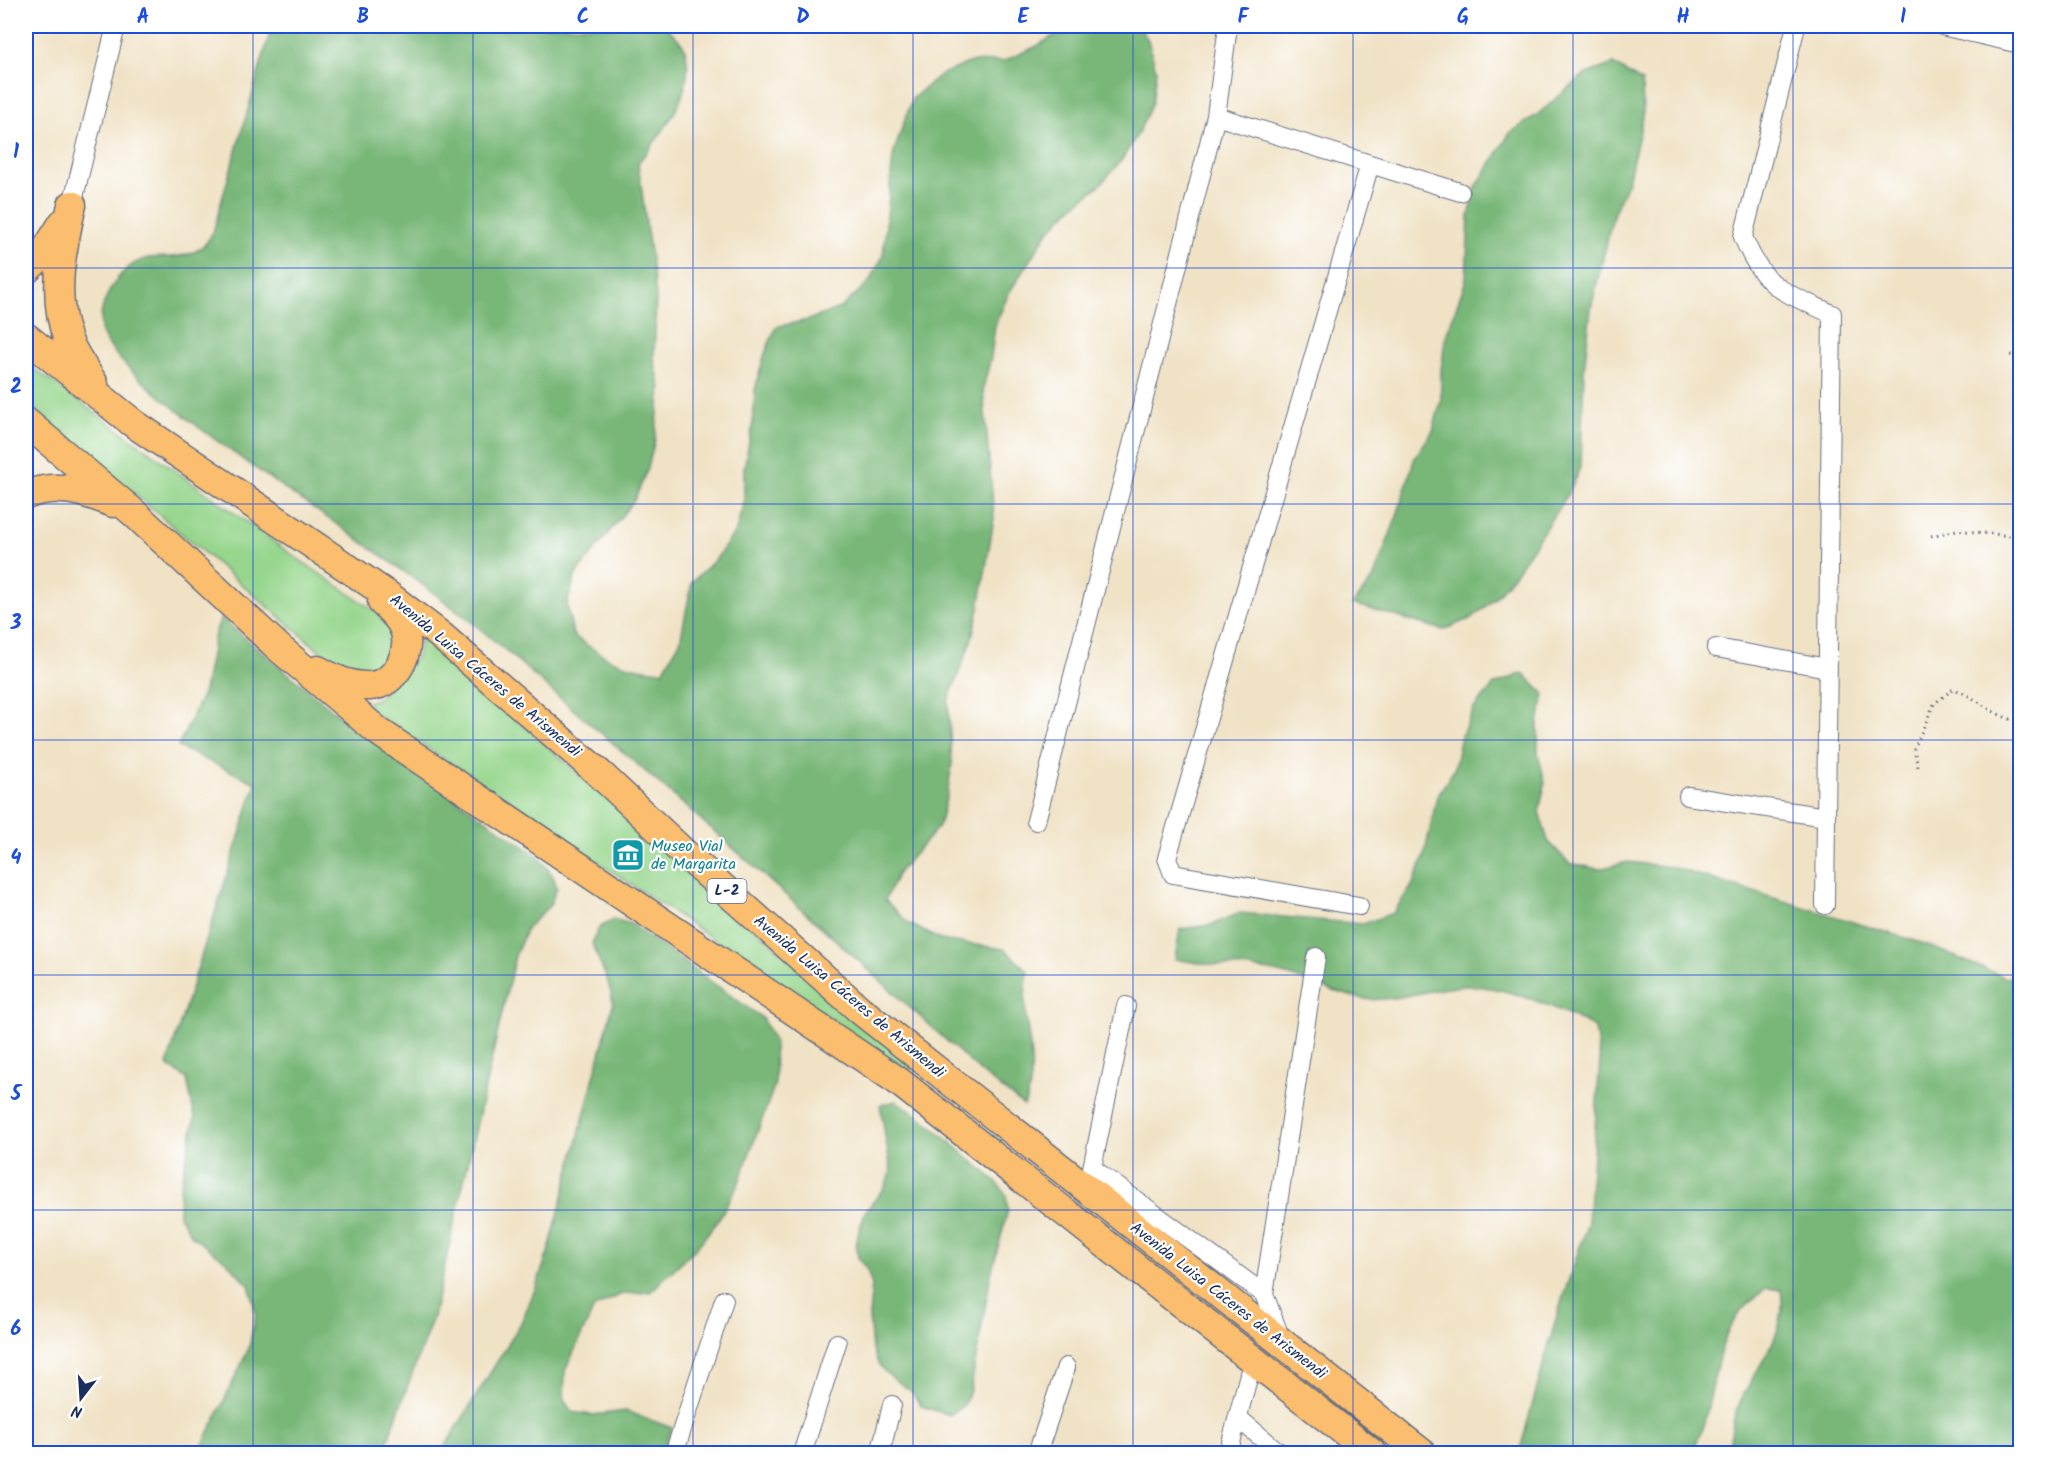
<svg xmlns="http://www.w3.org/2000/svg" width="2046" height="1479" font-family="Kalam,sans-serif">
<rect width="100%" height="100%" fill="#fff"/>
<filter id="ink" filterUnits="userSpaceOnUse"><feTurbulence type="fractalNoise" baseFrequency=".0167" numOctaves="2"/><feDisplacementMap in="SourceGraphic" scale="12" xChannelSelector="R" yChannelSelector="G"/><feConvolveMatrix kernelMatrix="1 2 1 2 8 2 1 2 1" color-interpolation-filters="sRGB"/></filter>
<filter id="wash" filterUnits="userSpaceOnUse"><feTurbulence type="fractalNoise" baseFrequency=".008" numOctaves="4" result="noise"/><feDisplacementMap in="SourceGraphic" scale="24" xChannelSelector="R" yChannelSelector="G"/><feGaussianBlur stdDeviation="1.35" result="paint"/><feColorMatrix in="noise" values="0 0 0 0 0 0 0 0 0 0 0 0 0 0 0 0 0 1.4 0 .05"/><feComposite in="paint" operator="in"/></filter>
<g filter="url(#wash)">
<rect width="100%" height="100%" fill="#f0e2c5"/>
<path fill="#96d68d" stroke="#588276" stroke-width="1.5" d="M 26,363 L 295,557 L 384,617 L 392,625 L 392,659 L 371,677 L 338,666 L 26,402 Z
M 422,636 L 912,1067 L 906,1074 L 815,1007 L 369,709 L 367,702 L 379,698 L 417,657 Z"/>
<path fill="#78b778" stroke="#4a736b" stroke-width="1.5" d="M 272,26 L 666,26 C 671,32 681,40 684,47 C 699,90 663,132 638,163 L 656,296 L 654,359 L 661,389 L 655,439 L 648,468 L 635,499 L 576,574 L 567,604 L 573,635 C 607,660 621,668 663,671 L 680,642 L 692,582 L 716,559 L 736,531 L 744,500 L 744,468 L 753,422 L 755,390 L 764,356 L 776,327 L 808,320 L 842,307 L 869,282 L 883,256 L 893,156 L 902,127 L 913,98 L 940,75 L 971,62 L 1004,61 L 1037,46 L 1070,26 L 1139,26 L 1148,40 L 1156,70 L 1152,103 L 1138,134 L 1121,161 L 1099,186 L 1070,209 L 1047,233 L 1009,293 L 995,325 L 991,357 L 983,388 L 994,518 L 979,609 L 971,641 L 948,701 L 952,764 L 947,795 L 939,826 L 898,873 L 885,900 L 908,923 L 941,940 L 1004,949 L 1028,971 C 1027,981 1024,993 1025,1004 C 1027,1039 1039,1072 1024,1106 L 981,1072 C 849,952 718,832 582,717 C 544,685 508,651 469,620 C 425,585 378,553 332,521 C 289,491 107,373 101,328 C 98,301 119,267 145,259 C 153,256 164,258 172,257 C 204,255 214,239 219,210 Z
M 1613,64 L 1642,82 L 1643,117 L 1628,181 L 1614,212 L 1591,308 L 1584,370 L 1581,465 L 1569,493 L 1516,572 L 1496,597 L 1472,618 L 1443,630 L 1353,604 L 1373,579 L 1397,516 L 1415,457 L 1433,431 L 1441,400 L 1441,369 L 1446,336 L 1466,280 L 1469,216 L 1476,187 L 1510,133 L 1538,114 L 1584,75 Z
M 221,618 L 358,731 L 538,856 L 553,876 L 557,888 L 550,905 L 527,928 L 515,956 L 433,1317 L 383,1453 L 199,1453 L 249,1348 L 256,1313 L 249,1285 L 226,1261 L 193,1237 L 179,1216 L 180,1188 L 195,1118 L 187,1079 L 167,1065 L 256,783 L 178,747 L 204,691 L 215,633 Z
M 1523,673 L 1544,694 L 1538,723 L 1538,753 L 1545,783 L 1539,812 L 1548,841 L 1569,863 L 1598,869 L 1628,862 L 1672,867 L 1922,943 L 2006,978 L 2020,976 L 2020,1453 L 1727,1453 C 1732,1438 1731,1423 1737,1409 C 1753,1368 1789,1337 1781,1290 L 1766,1288 C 1754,1299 1739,1310 1731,1325 C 1710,1366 1714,1414 1691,1453 L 1519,1453 L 1557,1315 L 1588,1222 L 1600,1061 L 1595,1028 C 1564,1010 1501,984 1466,986 C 1434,987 1397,1002 1366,999 C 1333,995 1303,977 1270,971 C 1238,965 1207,966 1175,959 L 1180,929 L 1211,925 L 1240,913 L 1363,924 L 1393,913 L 1412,886 L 1424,857 L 1437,796 L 1454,770 L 1461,736 L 1475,707 L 1494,685 Z
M 613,919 L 631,924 L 762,1018 L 774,1041 L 775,1084 L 738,1185 L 718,1220 L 698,1246 L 650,1292 L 622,1294 L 594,1308 L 565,1371 L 564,1400 L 572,1412 L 592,1415 L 626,1411 L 672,1428 L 662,1453 L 441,1453 L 521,1323 L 536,1287 L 549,1250 L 613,1004 C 610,979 600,967 592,943 L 599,928 Z
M 896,1101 L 923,1119 L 996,1181 L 1006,1195 L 1008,1210 L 991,1274 L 970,1391 L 963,1406 L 950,1415 L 921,1406 L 912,1392 L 887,1374 L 878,1363 L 872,1348 L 869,1317 L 872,1285 L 867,1270 L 858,1258 L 856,1241 L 865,1212 L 885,1187 L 891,1171 L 880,1105 Z"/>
</g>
<g filter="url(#ink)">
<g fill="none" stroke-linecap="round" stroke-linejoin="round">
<g stroke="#666e82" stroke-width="20">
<path id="minor" d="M 1796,26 L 1743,237 C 1765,290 1783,291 1832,314 L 1825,905
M 1942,26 L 2020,44
M 1216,116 L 1460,192
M 72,205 L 116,26
M 1716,648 L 1828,668
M 1688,796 L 1826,817
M 1036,821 L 1216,116 L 1228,26
M 1359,906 L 1173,874 L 1167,858 L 1370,164
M 1126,1006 L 1092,1168 L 1264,1294 L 1316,957
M 1264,1294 L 1280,1337
M 1238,1418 L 1281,1454
M 674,1454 L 724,1300
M 802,1454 L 837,1343
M 880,1454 L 892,1405
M 1037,1454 L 1066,1367
M 1228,1454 L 1253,1359"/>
</g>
<g stroke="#666e82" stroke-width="31">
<path id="primary" d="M 72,205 C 62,249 51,296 68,340 C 74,355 85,370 94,384
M 26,270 L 44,253 L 63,223
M 26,337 L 133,423 L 389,596 L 440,635 L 601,775 L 685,854 L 860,1010 L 1423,1454
M 26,422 L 134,513 L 279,648 L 379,732 L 898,1081 L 1373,1454
M 26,495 C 56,482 84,491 113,503
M 318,670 C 334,679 351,687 370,686 C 396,685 414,649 403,627 C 399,617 389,609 382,602"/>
</g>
<path stroke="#666e82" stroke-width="3" stroke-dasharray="1.5 4.5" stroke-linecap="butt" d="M 2010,355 L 2020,356
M 1931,536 L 1957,530 L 2020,537
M 1918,767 L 1914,749 L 1934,704 L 1953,689 C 1979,697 1991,717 2020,721"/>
<use href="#minor" stroke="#fff" stroke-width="18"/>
<use href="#primary" stroke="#fbbd6e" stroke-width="28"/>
</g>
</g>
<path fill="none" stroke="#1d4ed8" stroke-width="1.5" stroke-opacity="0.55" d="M 253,26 L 253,1454M 473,26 L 473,1454M 693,26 L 693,1454M 913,26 L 913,1454M 1133,26 L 1133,1454M 1353,26 L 1353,1454M 1573,26 L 1573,1454M 1793,26 L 1793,1454M 26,268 L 2020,268M 26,504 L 2020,504M 26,740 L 2020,740M 26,975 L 2020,975M 26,1210 L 2020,1210"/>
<defs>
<g id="museum-square" transform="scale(1.725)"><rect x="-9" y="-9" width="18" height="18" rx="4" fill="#0f9aa8" stroke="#fff"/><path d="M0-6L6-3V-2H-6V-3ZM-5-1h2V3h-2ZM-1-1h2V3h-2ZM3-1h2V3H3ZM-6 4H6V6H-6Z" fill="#fff"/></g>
</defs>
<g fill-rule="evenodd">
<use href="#museum-square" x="628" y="855"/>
</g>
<g text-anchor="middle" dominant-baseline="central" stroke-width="4.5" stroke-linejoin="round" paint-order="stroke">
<rect fill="#fff" stroke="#5f6d8e" stroke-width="1.5" x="707.5" y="879" width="39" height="24" rx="4.5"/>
<g font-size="15" font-weight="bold" fill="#1b2f5e">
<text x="727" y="891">L-2</text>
</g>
<g font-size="16" fill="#1b2f5e" stroke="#fff">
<text transform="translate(485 676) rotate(40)">Avenida Luisa Cáceres de Arismendi</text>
<text transform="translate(849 997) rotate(40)">Avenida Luisa Cáceres de Arismendi</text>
<text transform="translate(1228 1301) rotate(38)">Avenida Luisa Cáceres de Arismendi</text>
</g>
<g font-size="16" fill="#0d838f" stroke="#fff" text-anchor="start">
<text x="651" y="846">Museo Vial<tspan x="651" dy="18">de Margarita</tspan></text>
</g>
</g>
<rect width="2046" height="1479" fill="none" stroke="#fff" stroke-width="66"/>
<g transform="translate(81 1398) rotate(197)" stroke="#ffffff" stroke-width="4.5" paint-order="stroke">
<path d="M0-4.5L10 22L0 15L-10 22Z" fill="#1b2f5e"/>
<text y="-9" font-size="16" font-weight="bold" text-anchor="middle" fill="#1b2f5e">N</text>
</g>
<rect x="33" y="33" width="1980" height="1413" fill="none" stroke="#1d4ed8" stroke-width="2"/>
<g font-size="20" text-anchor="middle" font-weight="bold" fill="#1d4ed8">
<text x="143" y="23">A</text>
<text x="363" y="23">B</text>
<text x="583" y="23">C</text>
<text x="803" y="23">D</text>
<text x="1023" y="23">E</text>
<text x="1243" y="23">F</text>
<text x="1463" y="23">G</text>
<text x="1683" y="23">H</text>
<text x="1903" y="23">I</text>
<text x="16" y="158">1</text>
<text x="16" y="393">2</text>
<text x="16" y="629">3</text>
<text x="16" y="864">4</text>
<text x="16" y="1100">5</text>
<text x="16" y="1335">6</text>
</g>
</svg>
